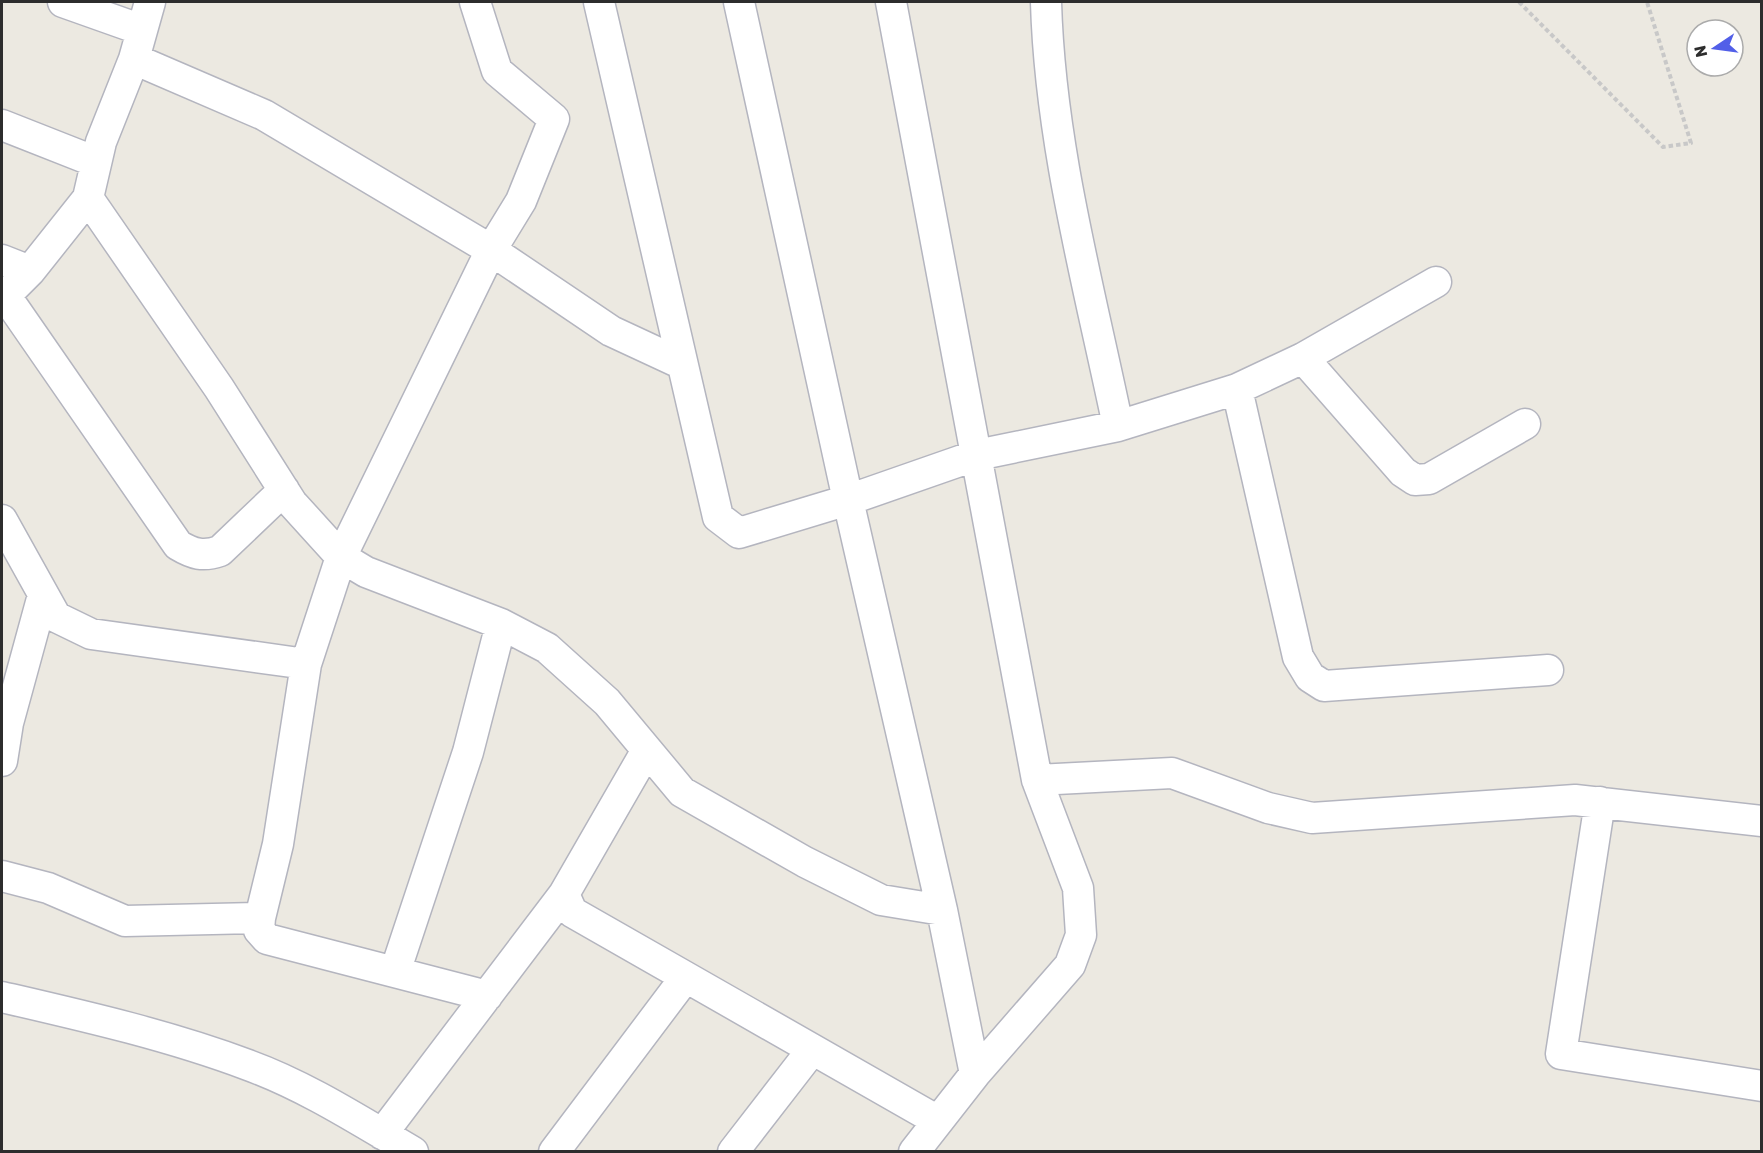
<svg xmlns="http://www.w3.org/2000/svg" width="1763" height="1153" font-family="Rubik,sans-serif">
<rect width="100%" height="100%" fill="#ece9e1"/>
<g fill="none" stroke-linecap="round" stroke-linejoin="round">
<g stroke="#b4b5bf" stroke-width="33">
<path id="street" d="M 63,2 L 142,30
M 475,2 L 497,71 L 554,119 L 521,201 L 491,250 L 341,557 L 306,664 L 278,844 L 260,918 L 259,930 L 267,939 L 487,996
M 599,2 L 718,517 L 739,533 L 848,500 L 977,455 L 1118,426 L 1237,389 L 1303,358 L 1436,282
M 739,2 L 848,500 L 942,910 L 975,1074
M 891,2 L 1037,780 L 1078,888 L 1081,935 L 1070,965 L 975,1074 L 914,1152
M 1046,2 C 1050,145 1089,286 1118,426
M 134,59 L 264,115 L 491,250 L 611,331 L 682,364
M 2,125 L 96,162
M 88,198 L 219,388 L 292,503 L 341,557 L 366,572 L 501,624 L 547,648 L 607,702 L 682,792 L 805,862 L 881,900 L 942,910
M 2,260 L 30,271
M 5,295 L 178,545 C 193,554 203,557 220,551 L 284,490
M 2,299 L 30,271 L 88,198 L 101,142 L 134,59 L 150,2
M 1303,358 L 1403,472 L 1415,480 L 1429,479 L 1525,424
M 1237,389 L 1298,657 L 1310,677 L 1324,686 L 1548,670
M 2,520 L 56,617 L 91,634 L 306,664
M 647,750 L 564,894 L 572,912 L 938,1121
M 2,761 L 8,723 L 43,595
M 1037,780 L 1172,773 L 1268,808 L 1312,818 L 1575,800 L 1762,821
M 1600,802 L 1561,1054 L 1762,1086
M 2,876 L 48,888 L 125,921 L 260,918
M 395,972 L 468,752 L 501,624
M 2,997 C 84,1016 168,1035 248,1065 C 306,1086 360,1121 413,1152
M 382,1134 L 564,894
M 554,1152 L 685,978
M 733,1152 L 812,1050"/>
</g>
<path stroke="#c8c8c8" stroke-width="4" stroke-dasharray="4.5 3" stroke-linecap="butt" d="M 1519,2 L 1663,147 L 1691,143 L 1647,2"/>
<use href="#street" stroke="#fff" stroke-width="30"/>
</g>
<rect width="1763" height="1153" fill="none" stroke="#2d2d2d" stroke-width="6"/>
<g transform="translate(1715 48) rotate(257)"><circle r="28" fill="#ffffff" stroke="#ababab" stroke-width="1.5"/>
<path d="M0-4.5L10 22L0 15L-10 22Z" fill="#525fe8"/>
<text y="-9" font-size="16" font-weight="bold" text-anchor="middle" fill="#2d2d2d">N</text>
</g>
</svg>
